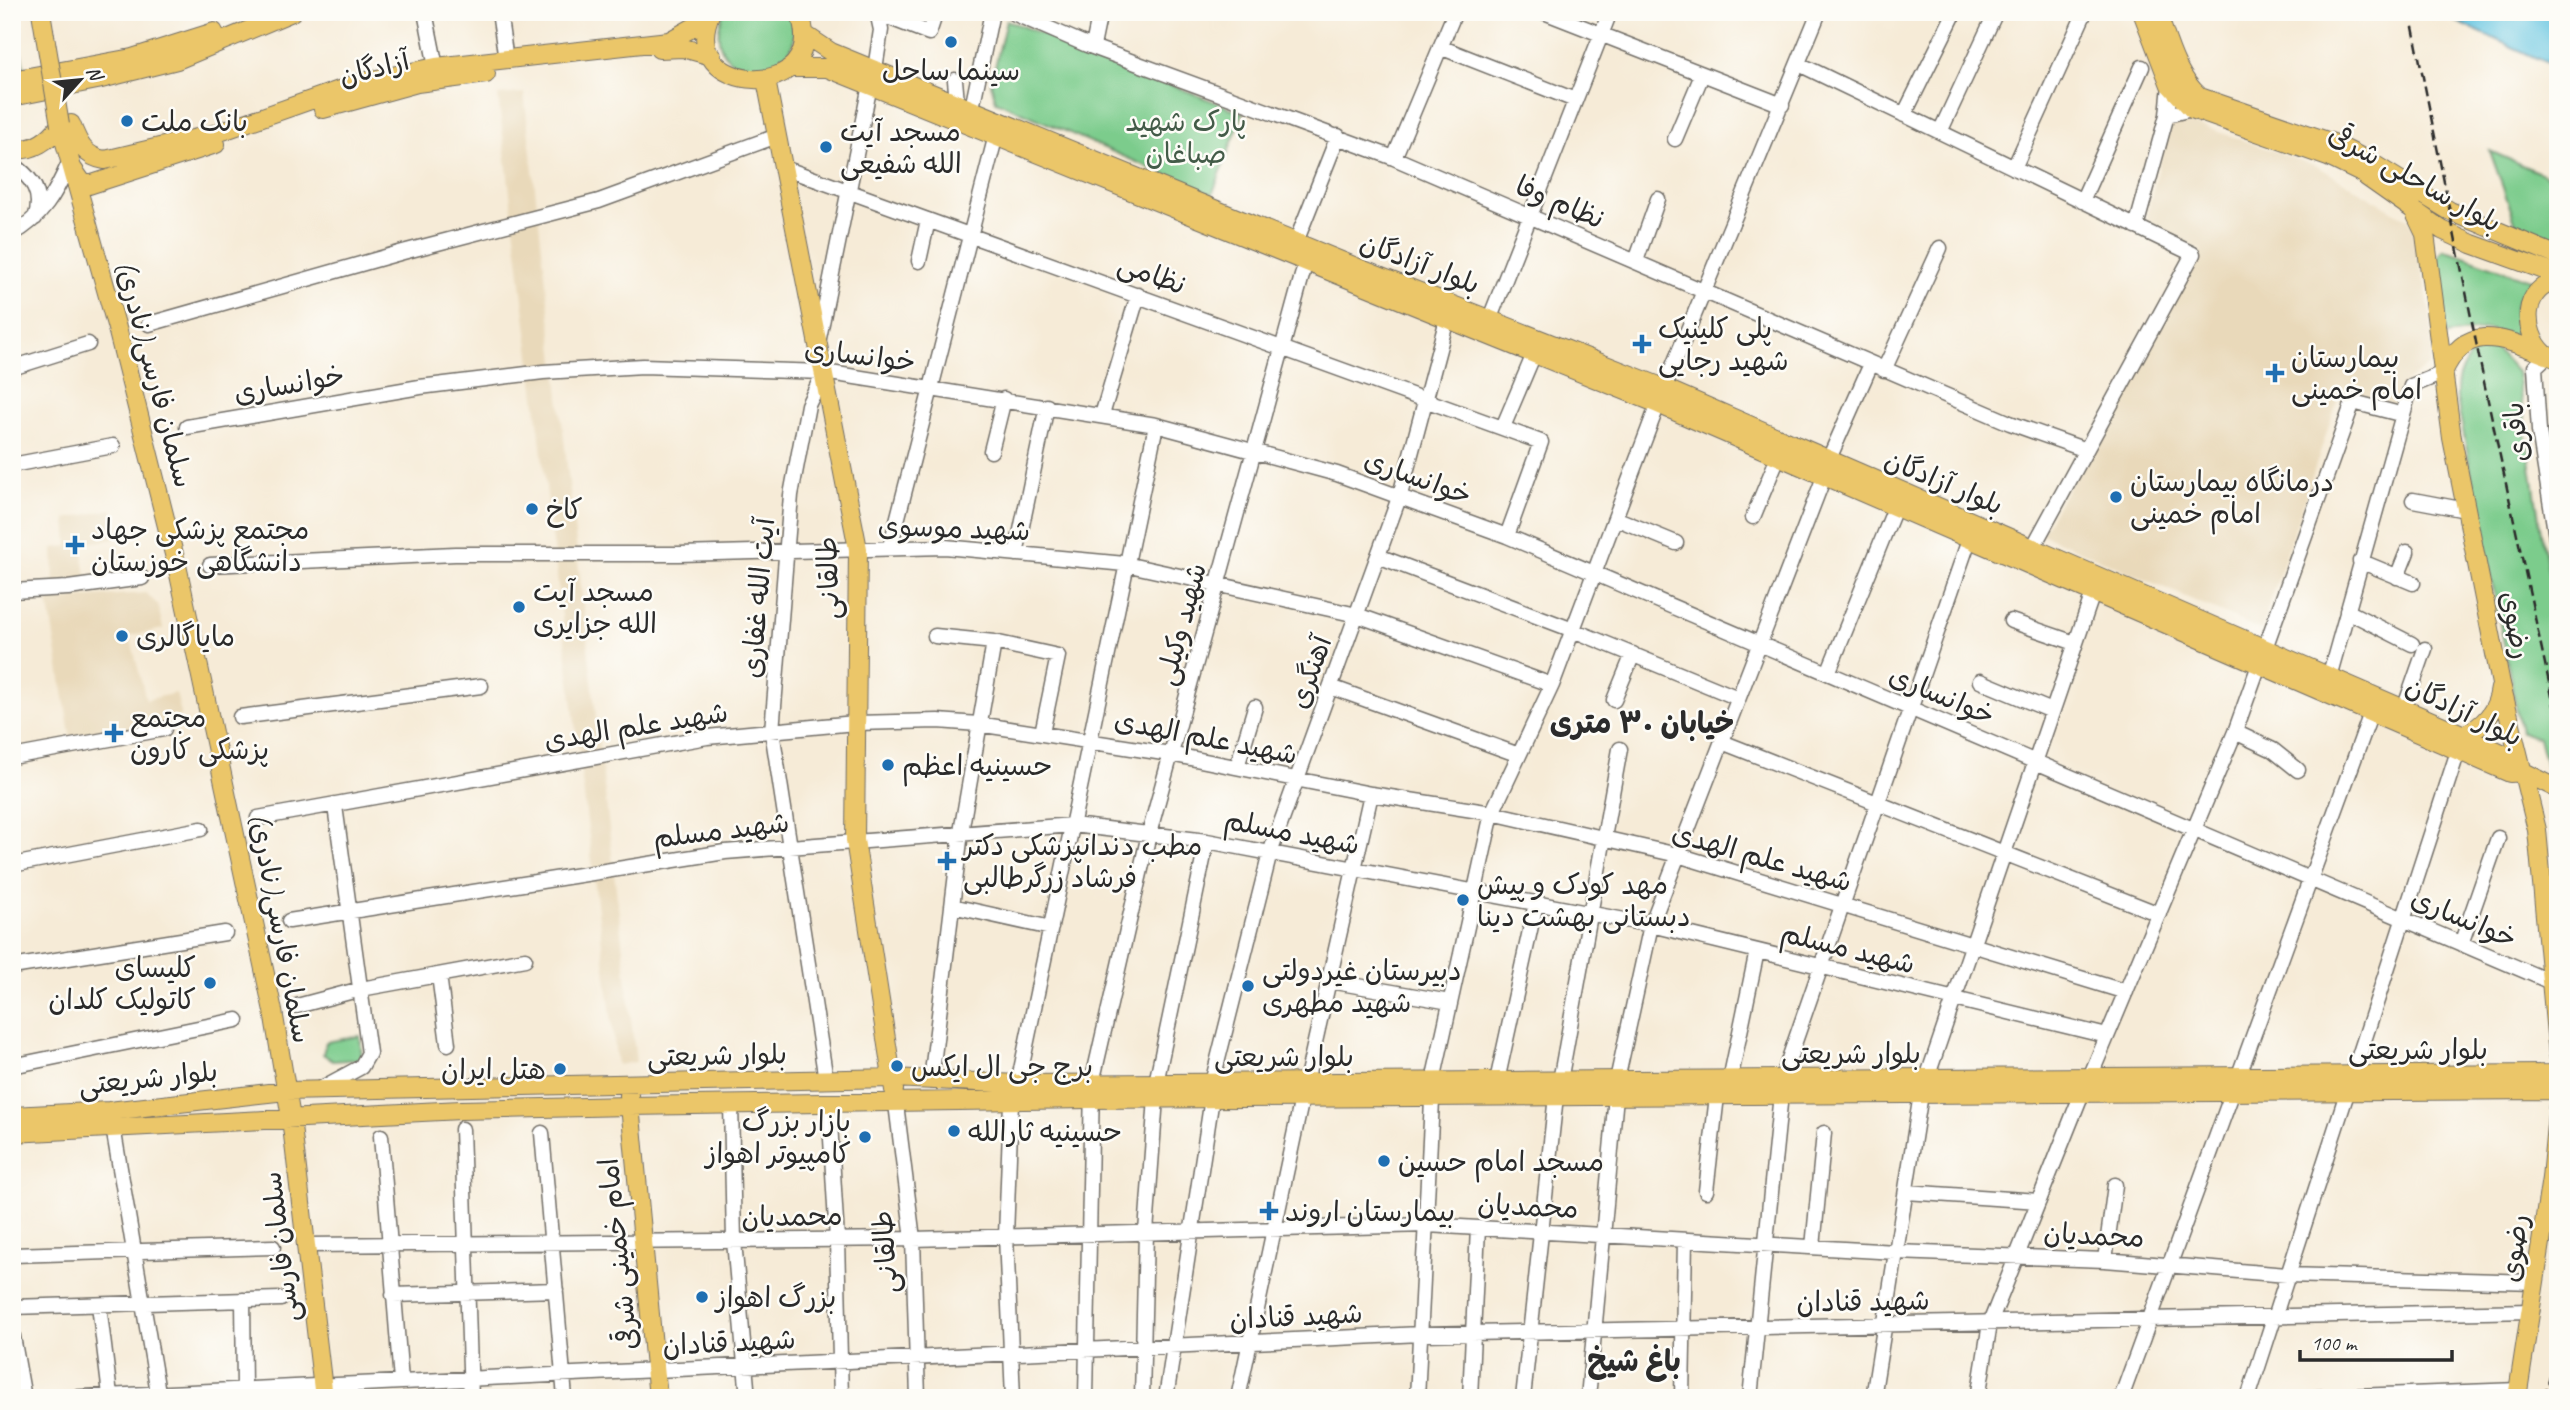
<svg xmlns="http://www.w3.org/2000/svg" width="2570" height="1410" font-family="Caveat,'Playpen Sans Arabic',sans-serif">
<rect width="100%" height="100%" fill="#fdfcf7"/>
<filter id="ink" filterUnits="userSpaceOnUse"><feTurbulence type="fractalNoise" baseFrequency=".0143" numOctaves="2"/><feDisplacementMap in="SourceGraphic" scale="14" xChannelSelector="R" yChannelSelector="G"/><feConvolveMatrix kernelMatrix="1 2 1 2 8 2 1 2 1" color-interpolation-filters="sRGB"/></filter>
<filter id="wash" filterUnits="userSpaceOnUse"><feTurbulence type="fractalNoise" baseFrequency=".00686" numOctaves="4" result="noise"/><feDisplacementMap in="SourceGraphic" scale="28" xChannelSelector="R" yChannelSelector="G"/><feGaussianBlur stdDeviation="1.57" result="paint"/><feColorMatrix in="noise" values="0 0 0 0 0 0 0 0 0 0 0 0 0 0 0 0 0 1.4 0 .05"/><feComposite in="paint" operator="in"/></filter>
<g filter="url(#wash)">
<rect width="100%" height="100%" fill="#f6ebd7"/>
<path fill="#e9d9ba" d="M 524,93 L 636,1062 L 617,1065 L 498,95 Z
M 2181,119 L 2317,166 L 2409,220 L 2415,232 L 2436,345 L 2430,364 L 2406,382 L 2396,406 L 2342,387 L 2261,630 L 2042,534 L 2201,250 L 2151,227 L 2146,216 L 2170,126 Z
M 113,509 L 115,539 L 82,544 L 86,580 L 54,583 L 53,548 L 68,546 L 66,519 Z
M 146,593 L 158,605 L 163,629 L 130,636 L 146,700 L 176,693 L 181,714 L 174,723 L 71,740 L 48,600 Z"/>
<path fill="#7ccc8c" stroke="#547c5c" stroke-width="2" d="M 724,12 L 788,12 C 822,87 692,89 724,12 Z
M 1006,20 L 1243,113 L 1212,195 L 996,101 L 991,84 Z
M 12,48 L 21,53 L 24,68 L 12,70 Z
M 2490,151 L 2558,181 L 2558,243 L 2517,227 Z
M 2444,249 L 2533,281 C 2509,304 2511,313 2525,341 L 2488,329 L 2446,335 L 2436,260 Z
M 2494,347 L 2517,372 L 2541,533 L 2558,618 L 2558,774 L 2546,765 L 2539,738 L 2521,732 L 2457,399 C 2456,378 2461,367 2474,351 Z
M 360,1036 L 362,1059 L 333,1061 L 323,1054 L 326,1042 Z"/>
<path fill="#63c5e1" stroke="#477886" stroke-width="2" d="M 2436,12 L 2558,12 L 2558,68 Z"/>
</g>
<g filter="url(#ink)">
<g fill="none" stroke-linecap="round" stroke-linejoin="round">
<g stroke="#726e67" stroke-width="17">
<path id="minor" d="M 425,12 L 436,67
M 499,12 L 506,60
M 1011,12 L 1087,45 L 1394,158 L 2010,423 L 2086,450
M 1544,12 L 1782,105
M 877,13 L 929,33 L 936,12
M 1093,46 L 1100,12
M 1440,47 L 1575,100
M 1799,64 L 2193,254 L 2032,549
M 875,69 L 881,30 L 877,12
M 955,80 L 957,102
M 2170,85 L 2167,115 L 2192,109
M 972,108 L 992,12
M 1904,115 L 1955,12
M 1940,132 L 1996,12
M 1675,139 L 1702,75
M 1394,158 L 1455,12
M 12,164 C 32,177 44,194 35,218
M 784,168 L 1541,442 L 1507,536
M 2014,168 L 2085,12
M 2082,201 L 2142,67
M 2136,227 L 2167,115
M 12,234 C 42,218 56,193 69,163
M 1296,242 L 1338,136
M 919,261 L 928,220
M 1636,261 L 1658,199
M 1490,318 L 1610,12
M 149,324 L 403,252 L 599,201 L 777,136
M 819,338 L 870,85
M 2547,356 L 2535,367 L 2539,431 L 2558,550
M 12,368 L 88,344
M 1884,370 L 1940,248
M 824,372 L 808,405 L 791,495 L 772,731 L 826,1080
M 1664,388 L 1819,12
M 1102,415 L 1138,295
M 187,427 L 420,387 L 543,372 L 643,366 L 824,372 L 1156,425 L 1337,474 L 1507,536 L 2553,983
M 1503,427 L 1534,354
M 991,451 L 1004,399
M 1828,461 L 1871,364
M 12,465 L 113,446
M 2413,500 L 2466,510
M 1753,517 L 1778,457
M 1615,518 L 1676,543
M 890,548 L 996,135
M 1016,554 L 1047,406
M 1378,556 L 1573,630 L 1738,698
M 2360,561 L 2413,583
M 210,565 L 455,554 L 679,554 L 945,547 L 1125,564 L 1357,615 L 1552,685
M 2397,577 L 2407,552
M 12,591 L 68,588 L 142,578
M 2347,611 L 2412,644
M 2011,621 L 2075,643
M 935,636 L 994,642 L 1058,656 L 1042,733
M 1828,673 L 1895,508
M 2329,677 L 2411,386 L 2443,373
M 1980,681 L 2052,711
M 1331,687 L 1519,755
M 1614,700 L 1633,654
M 2404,709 L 2425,649
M 240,717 L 481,686
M 2235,732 L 2273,750 L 2298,770
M 1722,742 L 2159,914
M 12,757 L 164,729
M 1237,767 L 1255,707
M 258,818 L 707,737 L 855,723 L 938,721 L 978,724 L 1170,754 L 1371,794 L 1492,813 L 1678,855 L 2126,992
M 12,865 L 201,829
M 952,906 L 1051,928
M 289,921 L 725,852 L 1073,825 L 1207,841 L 1651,925 L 2107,1036
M 2461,944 L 2498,838
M 12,967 L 225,933
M 439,975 L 448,1044
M 1329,981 L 1450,1002
M 297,1006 L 361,989 L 525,959
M 12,1066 L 237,1020
M 2090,1077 L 2235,732 L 2353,402 L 2400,414
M 1927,1078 L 2093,593
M 1782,1079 L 1969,540
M 1617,1080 L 1651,925 L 1824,477
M 1730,1080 L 1757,951
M 931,1081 L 961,832 L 994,642
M 1497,1081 L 1536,903
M 1560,1081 L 1620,749
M 1306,1082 L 1371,794
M 1156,1083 L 1207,841
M 1212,1083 L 1270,853 L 1400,495 L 1447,319
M 1018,1084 L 1156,425
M 320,1089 L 361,1067 L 369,1053 L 335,806
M 1011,1102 L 1006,1236 L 1013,1398
M 731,1104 L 734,1241 L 748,1398
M 896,1104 L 913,1239 L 918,1398
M 829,1105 L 837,1240 L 841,1398
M 113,1127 L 159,1398
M 462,1129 L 471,1398
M 542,1133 L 565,1398
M 381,1136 L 401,1381
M 1706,1191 L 1717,1096
M 1906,1192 L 2039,1201
M 307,1245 L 913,1239 L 1427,1225 L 1896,1252 L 2105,1260 L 2287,1275 L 2535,1282
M 1813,1247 L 1824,1133
M 12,1255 L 273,1247
M 2105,1260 L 2115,1185
M 393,1295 L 556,1290
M 243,1300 L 244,1389
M 99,1305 L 110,1395
M 12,1307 L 281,1299
M 12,1331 L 24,1398
M 63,1398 L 1421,1334 L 2532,1311
M 1086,1398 L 1092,1083 L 1149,834 L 1306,261
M 1142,1398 L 1146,1232 L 1156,1098
M 1166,1398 L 1212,1098
M 1238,1398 L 1302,1098
M 1417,1398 L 1433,1081 L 1492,813 L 1552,685 L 1658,404
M 1470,1398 L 1478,1228
M 1523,1398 L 1556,1096
M 1588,1398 L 1616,1096
M 1682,1398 L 1685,1240
M 1750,1398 L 1781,1094
M 1873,1398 L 1921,1094
M 1978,1398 L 1990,1323 L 2082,1093
M 2121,1398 L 2371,713
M 2248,1398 L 2458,751
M 2300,1398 L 2519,1390"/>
</g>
<g stroke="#726e67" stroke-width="20">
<path id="major" d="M 711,12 C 673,98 834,105 799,12
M 2142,12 L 2170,85 L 2192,109 L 2328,157 L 2361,173 L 2442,230 L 2472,244 L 2558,275
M 2157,12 C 2168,42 2175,75 2200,97 L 2333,143 L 2367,160 L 2450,211 L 2558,256
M 804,34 L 831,52 L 1356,267 L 1664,388 L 2464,735 L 2512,758 L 2524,772 L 2558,789
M 659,49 L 683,48 L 712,56
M 789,68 L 827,68 L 1658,404 L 2510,773 L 2524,772
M 12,80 L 132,58 L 214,32
M 766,80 L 858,549 L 855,840 L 894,1090
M 12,97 L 97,80 L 177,60 L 292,12
M 323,109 L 417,83 L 486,74
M 71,124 C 78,142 84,157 105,160 L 214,134 L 362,82 L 436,67 L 669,41 L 708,19
M 60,125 L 118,332 L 178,570 L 273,1011 L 291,1118 L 324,1398
M 12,149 C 33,152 49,140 60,125
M 73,169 L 82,182 L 89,185 L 216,144
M 2412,207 L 2425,234 L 2452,438 L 2501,684 L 2537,830 L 2558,1056
M 2544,353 C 2522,332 2521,288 2558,281
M 2443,373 C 2468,314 2513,344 2558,359
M 2464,735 C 2485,725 2497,711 2500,688
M 629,1095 L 658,1398
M 12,1116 L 109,1111 L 286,1091 L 893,1078 L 1018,1084 L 2558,1074
M 12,1133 L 461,1110 L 629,1106 L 1089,1099 L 2558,1090
M 2517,1398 L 2551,1178 L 2558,1104"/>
</g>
<use href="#minor" stroke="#fff" stroke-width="14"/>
<use href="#major" stroke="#ebc669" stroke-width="18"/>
<path stroke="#2b2b2b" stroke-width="2.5" stroke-dasharray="10 5" stroke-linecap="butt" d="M 2410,12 L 2484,382 L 2558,724
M 2544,1398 L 2558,1349"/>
<g stroke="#726e67" stroke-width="20" stroke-linecap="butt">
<path id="major-bridge" d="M 41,12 L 60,125"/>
</g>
<use href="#major-bridge" stroke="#ebc669" stroke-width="18"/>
</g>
</g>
<g fill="#1f6fb2" stroke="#fdfcf7" stroke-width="2.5">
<circle cx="951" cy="42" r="7"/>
<circle cx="127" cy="121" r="7"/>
<circle cx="826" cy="147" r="7"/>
<path d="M1638.5 333.5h7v7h7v7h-7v7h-7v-7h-7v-7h7z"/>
<path d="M2271.5 362.5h7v7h7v7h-7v7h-7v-7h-7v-7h7z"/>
<circle cx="2116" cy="497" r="7"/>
<circle cx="532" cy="509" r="7"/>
<path d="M71.5 534.5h7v7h7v7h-7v7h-7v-7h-7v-7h7z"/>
<circle cx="519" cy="607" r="7"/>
<circle cx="122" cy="636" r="7"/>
<path d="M110.5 722.5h7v7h7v7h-7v7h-7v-7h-7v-7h7z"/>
<circle cx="888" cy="765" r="7"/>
<path d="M943.5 850.5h7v7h7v7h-7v7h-7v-7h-7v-7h7z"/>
<circle cx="1463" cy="900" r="7"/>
<circle cx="210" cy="983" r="7"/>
<circle cx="1248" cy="986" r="7"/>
<circle cx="897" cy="1066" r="7"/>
<circle cx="560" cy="1069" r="7"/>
<circle cx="954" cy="1131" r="7"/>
<circle cx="865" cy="1137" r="7"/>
<circle cx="1384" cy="1161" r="7"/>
<path d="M1265.5 1200.5h7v7h7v7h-7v7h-7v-7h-7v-7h7z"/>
<circle cx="702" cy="1297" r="7"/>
</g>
<g text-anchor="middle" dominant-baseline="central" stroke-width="5" stroke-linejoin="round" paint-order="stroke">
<g font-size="28" fill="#2b2b2b" stroke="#fdfcf7">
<text transform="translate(374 68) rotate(-14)">آزادگان</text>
<text transform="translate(2415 178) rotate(29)">بلوار ساحلی شرقی</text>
<text transform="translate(1560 202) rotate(23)">نظام وفا</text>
<text transform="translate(1420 263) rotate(21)">بلوار آزادگان</text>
<text transform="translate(1152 274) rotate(20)">نظامی</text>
<text transform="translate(860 355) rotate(7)">خوانساری</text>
<text transform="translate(155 374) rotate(75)">سلمان فارسی(نادری)</text>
<text transform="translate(289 384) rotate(-10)">خوانساری</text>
<text transform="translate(2516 432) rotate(-96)">باقری</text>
<text transform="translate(1418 477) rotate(20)">خوانساری</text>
<text transform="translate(1944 482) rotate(23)">بلوار آزادگان</text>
<text transform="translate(954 528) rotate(2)">شهید موسوی</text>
<text transform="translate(828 578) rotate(-92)">طالقانی</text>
<text transform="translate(758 598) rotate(-85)">آیت الله غفاری</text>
<text transform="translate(1181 624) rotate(-75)">شهید وکیلی</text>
<text transform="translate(2516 625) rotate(79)">رضوی</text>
<text transform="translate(1310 672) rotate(-70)">آهنگری</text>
<text transform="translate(1942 695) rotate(23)">خوانساری</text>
<text transform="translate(2464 711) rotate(26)">بلوار آزادگان</text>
<text transform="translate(636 726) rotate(-9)">شهید علم الهدی</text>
<text transform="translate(1206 737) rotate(11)">شهید علم الهدی</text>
<text transform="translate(721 830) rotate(-7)">شهید مسلم</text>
<text transform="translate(1292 832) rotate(11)">شهید مسلم</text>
<text transform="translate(1762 857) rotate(16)">شهید علم الهدی</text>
<text transform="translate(2464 918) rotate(23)">خوانساری</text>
<text transform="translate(281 928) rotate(79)">سلمان فارسی(نادری)</text>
<text transform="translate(1848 948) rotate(14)">شهید مسلم</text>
<text x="2418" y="1049">بلوار شریعتی</text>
<text x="1851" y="1053">بلوار شریعتی</text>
<text transform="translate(717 1055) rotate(-1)">بلوار شریعتی</text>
<text x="1284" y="1056">بلوار شریعتی</text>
<text transform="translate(148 1078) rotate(-6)">بلوار شریعتی</text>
<text transform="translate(1528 1206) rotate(3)">محمدیان</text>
<text transform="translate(792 1216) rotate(-1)">محمدیان</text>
<text transform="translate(2094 1235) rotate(3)">محمدیان</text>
<text transform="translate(280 1247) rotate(-97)">سلمان فارسی</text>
<text transform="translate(2514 1248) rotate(-82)">رضوی</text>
<text transform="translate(885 1252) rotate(-94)">طالقانی</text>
<text transform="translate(618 1254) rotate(-96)">امام خمینی شرقی</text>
<text transform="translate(1863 1301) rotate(-1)">شهید قنادان</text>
<text transform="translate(1296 1316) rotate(-3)">شهید قنادان</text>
<text transform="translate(729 1342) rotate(-3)">شهید قنادان</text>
</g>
<g font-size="28" fill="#2b2b2b" stroke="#fdfcf7" text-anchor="start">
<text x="951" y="70" text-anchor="middle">سینما ساحل</text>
<text x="141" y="121">بانک ملت</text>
<text x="840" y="131">مسجد آیت<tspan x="840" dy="32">الله شفیعی</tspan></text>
<text x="1658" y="328">پلی کلینیک<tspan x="1658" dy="32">شهید رجایی</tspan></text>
<text x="2291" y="357">بیمارستان<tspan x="2291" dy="32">امام خمینی</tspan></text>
<text x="2130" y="481">درمانگاه بیمارستان<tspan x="2130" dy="32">امام خمینی</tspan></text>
<text x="546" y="509">کاخ</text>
<text x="91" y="529">مجتمع پزشکی جهاد<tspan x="91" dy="32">دانشگاهی خوزستان</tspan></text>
<text x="533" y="591">مسجد آیت<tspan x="533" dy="32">الله جزایری</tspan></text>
<text x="136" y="636">مایاگالری</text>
<text x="130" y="717">مجتمع<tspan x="130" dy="32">پزشکی کارون</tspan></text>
<text x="902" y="765">حسینیه اعظم</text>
<text x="963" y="845">مطب دندانپزشکی دکتر<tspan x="963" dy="32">فرشاد زرگرطالبی</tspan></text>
<text x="1477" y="884">مهد کودک و پیش<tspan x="1477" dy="32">دبستانی بهشت دینا</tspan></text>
<text x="196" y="967" text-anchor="end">کلیسای<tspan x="196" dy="32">کاتولیک کلدان</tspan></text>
<text x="1262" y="970">دبیرستان غیردولتی<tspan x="1262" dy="32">شهید مطهری</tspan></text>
<text x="911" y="1066">برج جی ال ایکس</text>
<text x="546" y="1069" text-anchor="end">هتل ایران</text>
<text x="851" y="1121" text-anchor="end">بازار بزرگ<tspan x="851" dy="32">کامپیوتر اهواز</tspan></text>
<text x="968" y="1131">حسینیه ثارالله</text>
<text x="1398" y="1161">مسجد امام حسین</text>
<text x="1285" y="1211">بیمارستان اروند</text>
<text x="716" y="1297">بزرگ اهواز</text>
</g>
<g font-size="28" fill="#435b48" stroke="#fdfcf7">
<text x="1186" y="121">پارک شهید<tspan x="1186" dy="32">صباغان</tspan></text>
</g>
<g font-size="30" font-weight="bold" fill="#2b2b2b" stroke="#fdfcf7">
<text x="1642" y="723">خیابان ۳۰ متری</text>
<text x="1634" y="1361">باغ شیخ</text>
</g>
</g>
<rect width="2570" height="1410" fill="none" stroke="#fdfcf7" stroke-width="42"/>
<g transform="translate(80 80) rotate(63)" stroke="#fdfcf7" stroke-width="5" paint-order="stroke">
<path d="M0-5L12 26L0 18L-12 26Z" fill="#2b2b2b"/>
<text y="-10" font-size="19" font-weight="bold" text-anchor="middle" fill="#2b2b2b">N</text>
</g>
<path d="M2300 1350v10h152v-10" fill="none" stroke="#2b2b2b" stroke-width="3.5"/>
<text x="2311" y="1350" font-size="21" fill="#2b2b2b" stroke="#fdfcf7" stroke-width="5" paint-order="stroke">100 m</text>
</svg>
